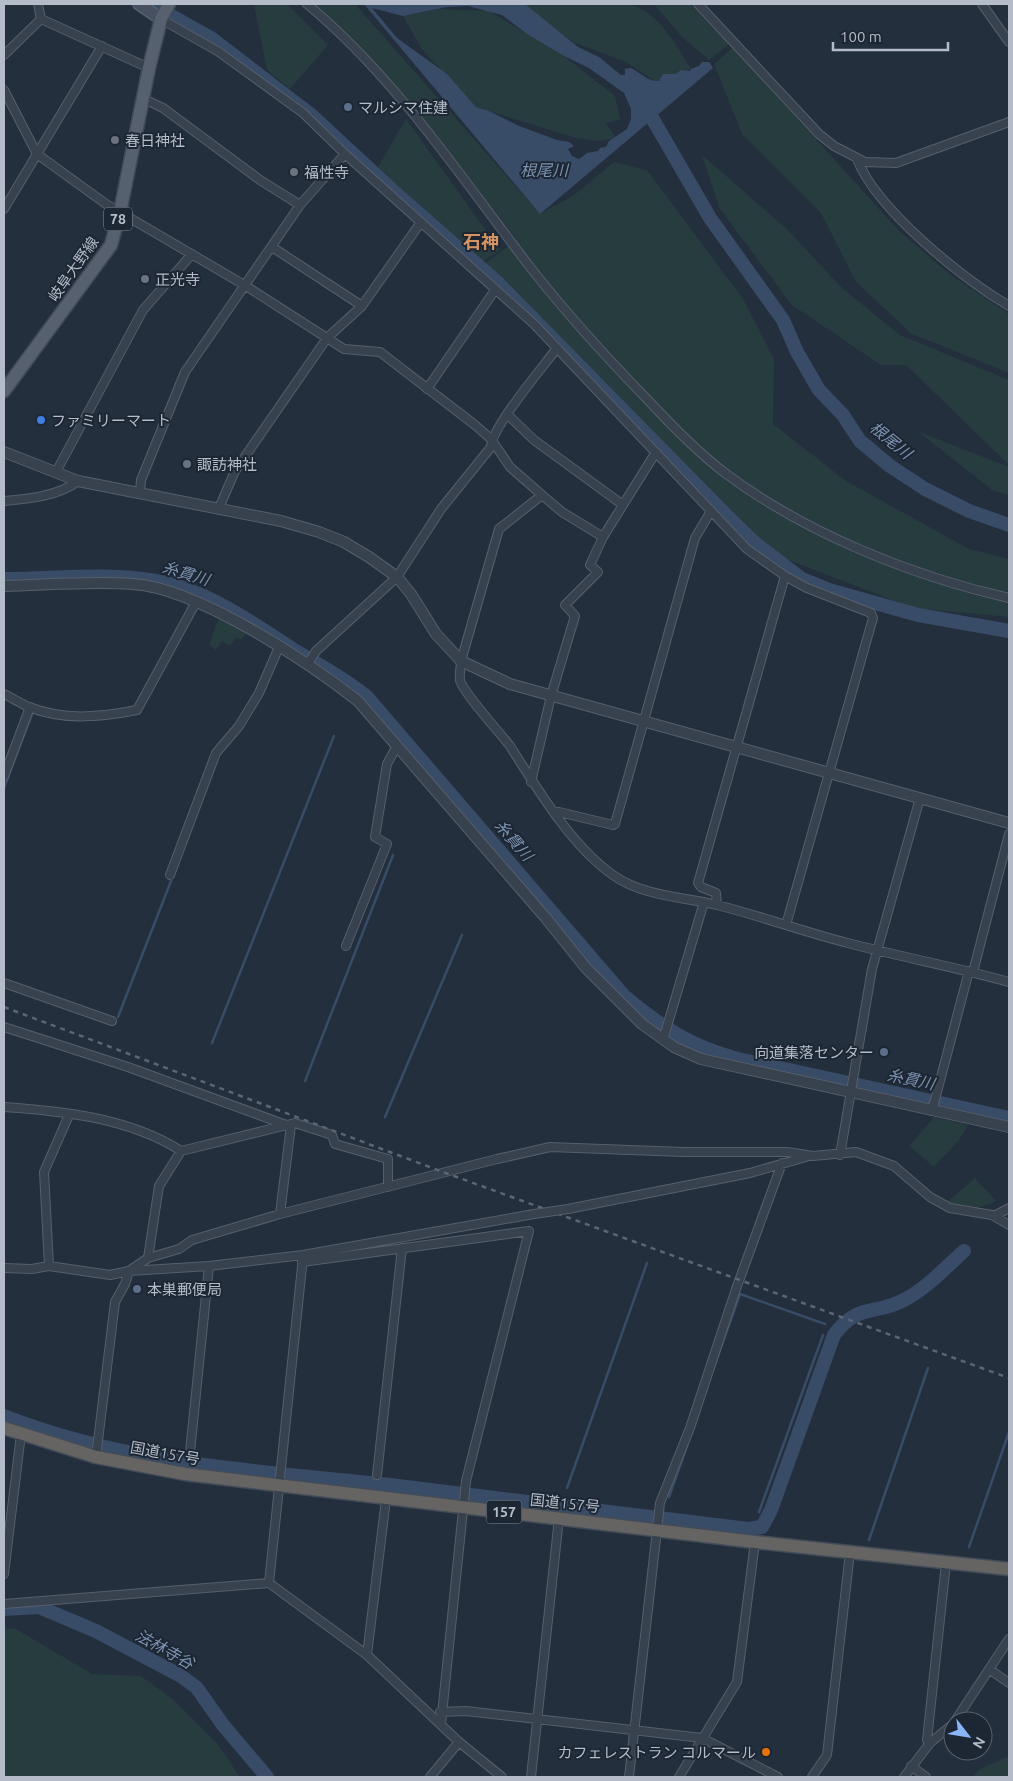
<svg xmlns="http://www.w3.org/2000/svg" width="1013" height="1781" font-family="Ubuntu,'Noto Sans JP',sans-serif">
<rect width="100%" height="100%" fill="#242f3e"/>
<path fill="#263c3f" d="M 254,4 L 287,4 L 328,45 L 290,89 L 267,70 Z
M 312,4 L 355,4 L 540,214 L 573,196 L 614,162 L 647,170 L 743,299 L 774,359 L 773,424 L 846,481 L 969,549 L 1009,559 L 1009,617 L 913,608 L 768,552 L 660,447 L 573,353 L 484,264 L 517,240 L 420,115 L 378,67 Z
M 520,4 L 629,4 C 657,11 677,45 691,69 L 656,82 L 626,62 L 573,42 Z
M 654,4 L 690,4 L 729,44 L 709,60 L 681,36 Z
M 439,9 L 489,11 L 564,56 L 615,96 L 620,120 L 606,123 L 616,138 L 598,141 L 576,138 L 476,107 L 422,49 L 403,16 Z
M 733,47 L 899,231 L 951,275 L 1009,314 L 1009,373 L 912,334 L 856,282 L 821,213 L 742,134 L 714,64 Z
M 406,119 L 500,250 L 479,264 L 375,172 Z
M 702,155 L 786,228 L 842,288 L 900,335 L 1009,380 L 1009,465 L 906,365 L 881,365 L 792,305 L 720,209 Z
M 919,432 L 1009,467 L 1009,495 L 992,490 Z
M 219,617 L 246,634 L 241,640 L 236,638 L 230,646 L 222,641 L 216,650 L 209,645 Z
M 934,1117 L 968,1125 L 959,1140 L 934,1167 L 909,1146 Z
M 975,1178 L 996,1201 C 981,1209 963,1212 948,1201 Z
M 4,1628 L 16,1629 L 92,1674 L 141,1676 L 174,1700 L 216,1742 L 240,1777 L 4,1777 Z
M 1009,1756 L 1009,1777 L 973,1777 L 978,1770 Z"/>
<path fill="#394c67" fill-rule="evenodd" d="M 364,4 L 525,4 L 578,47 L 599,57 L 621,75 L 625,75 L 625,69 L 631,68 C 641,73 648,82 659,81 L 663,74 L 676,74 L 681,70 L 690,71 L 691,69 L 699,66 L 702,62 L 709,62 L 713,68 L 540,214 ZM 468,6 L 502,15 L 527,34 L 564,56 L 589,68 L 624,93 L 631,109 L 631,119 L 627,129 L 609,141 L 606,147 L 600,148 L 598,151 L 587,153 L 579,159 L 572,156 L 568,149 L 574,146 L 569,142 L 557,140 L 519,126 L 489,111 L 476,107 L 447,74 L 397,38 L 372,8 L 403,16 L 447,7 Z"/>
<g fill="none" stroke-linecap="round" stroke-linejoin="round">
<path stroke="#394c67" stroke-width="2.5" d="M 4,788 L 32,714
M 118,1017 L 171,881
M 212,1043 L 334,736
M 305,1081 L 393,855
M 385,1117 L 462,935
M 713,1370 L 740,1294 L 825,1324
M 567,1488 L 647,1263
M 669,1497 L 687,1446
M 759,1512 L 823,1335
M 869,1540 L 928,1368
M 969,1547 L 1009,1432"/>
<path stroke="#394c67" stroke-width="14" d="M 150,4 L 211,38 L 310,114 L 392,190 L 497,282 L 730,519 L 755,543 L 802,579 L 829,590 L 918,615 L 1009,631
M 644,104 L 710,218 L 783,320 L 797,352 L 819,390 L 843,415 L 860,441 L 890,466 L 925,489 L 969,511 L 1009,525
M 4,579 C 54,579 106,572 156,581 C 207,590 251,622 294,650 C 319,665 344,678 367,697 L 625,997 C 663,1028 690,1046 738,1059 L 1009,1118
M 4,1416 C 128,1465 259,1471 390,1485 C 510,1499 629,1515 748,1529 L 762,1527 L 771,1510 L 834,1335 C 859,1302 874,1316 904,1300 C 927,1288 945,1268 964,1251
M 4,1609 L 39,1607 L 96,1631 L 181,1676 L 197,1688 L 223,1725 L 267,1777"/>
<g stroke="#565f6c" stroke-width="10">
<path id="minor" d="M 38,4 L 41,19
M 307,4 C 396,78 460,176 530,267 C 566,313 605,356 646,398 C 671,425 696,451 725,473 C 805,533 912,576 1009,598
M 698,4 L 819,134 L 834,146 L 865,162 L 896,163 L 1009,122
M 982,4 L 1009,42
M 41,19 L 149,68
M 161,19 L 219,52 L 303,113 L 345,154 L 534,324 L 747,549 L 785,576 L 807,588 L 871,613 L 873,618 L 863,653 L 786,925
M 4,55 L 41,19
M 4,90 L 37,154 L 106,204 L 246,286 L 344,349 L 380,352 L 475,425 L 491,439 L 510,467 L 542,495
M 144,99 L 163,108 L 260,180 L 300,205
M 857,159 C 877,210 962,278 1009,306
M 4,209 L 102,46
M 272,247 L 362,306
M 427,389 L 495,290
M 507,414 L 534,440 L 623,505
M 56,472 L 143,310 L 192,254
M 140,492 L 141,480 L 185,372 L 300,205 L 345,154
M 4,501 C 28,499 59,496 78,481
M 219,508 L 235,471 L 327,338 L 362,306 L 421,222
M 603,537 L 562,512 L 542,495 L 499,529 L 461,661 C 461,667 459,674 460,680 C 462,691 500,733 510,746 C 537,788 571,846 613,875 C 642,896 683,897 717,905 C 761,916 804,932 848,943 C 901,957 956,967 1009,982
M 307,665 L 316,651 L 397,577 L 441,509 L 491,447 C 491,428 543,367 557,348
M 4,694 C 12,698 20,703 29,707 C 64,721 101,717 137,710 L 196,602
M 4,776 L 30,707
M 531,782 L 551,696 L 575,616 L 565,605 L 598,572 L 590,565 L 603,537 L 656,452
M 554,813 L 559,812 L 613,825 L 615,824 L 695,538 L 711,511
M 170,875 L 216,753 L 239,726 L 259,693 L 279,647
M 717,905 L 716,893 L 701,887 L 698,883 L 785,576
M 346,946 L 387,844 L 375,837 L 387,764 L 397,746
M 973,972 L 1009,834
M 4,983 L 112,1021
M 4,1027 L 128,1067 L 289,1126
M 663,1040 L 704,902
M 4,1107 C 63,1111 130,1118 181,1151
M 932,1111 L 969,971
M 840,1155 L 872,969 L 920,798
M 568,1209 L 750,1173 L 806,1157
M 280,1214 L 291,1125
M 994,1216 L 1009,1208
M 148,1258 L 159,1186 L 181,1151 L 295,1123 L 332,1135 L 335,1144 L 388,1159 L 388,1187
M 302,1262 L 529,1231 L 466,1481 L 441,1724
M 49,1266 L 44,1172 L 69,1115
M 4,1268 L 32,1269 L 49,1266 L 110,1275 L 129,1271 L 209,1266 L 303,1255 L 534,1214
M 190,1452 L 209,1266
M 96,1457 L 115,1302 L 125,1284 L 129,1271 L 148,1258 L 179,1249 L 192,1240 L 280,1214 L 497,1159 L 550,1147 L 683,1152 L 787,1152 L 813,1156 L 856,1152 L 894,1166 L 930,1197 L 950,1208 L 992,1215 L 1009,1225
M 377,1475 L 402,1248
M 4,1574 L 21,1434
M 269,1583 L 303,1257
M 4,1604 L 269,1583 L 367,1655 L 459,1742 L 502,1777
M 367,1655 L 386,1499
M 989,1669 L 1009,1683
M 440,1712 L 466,1711 L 702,1738 L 778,1777
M 955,1721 L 1009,1639
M 930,1743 L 927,1740 L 946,1563
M 911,1766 L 926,1777
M 430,1777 L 459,1742
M 531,1777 L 559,1518
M 629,1777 L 660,1503 L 690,1428 L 736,1289 L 782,1163
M 679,1777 L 737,1682 L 755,1542
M 812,1777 L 827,1755 L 850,1552
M 904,1777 L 930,1743 L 953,1724"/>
</g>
<g stroke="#565f6c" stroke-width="12">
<path id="tertiary" d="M 4,452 L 78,481 L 281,521 L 319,532 L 344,542 L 369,557 L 397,577 L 411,594 L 436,634 L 461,661 L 510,684 L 1009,823
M 4,586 C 46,585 91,581 133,584 C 197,588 307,661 358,701 L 545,917 L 586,968 L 642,1024 L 674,1047 L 701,1059 L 1009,1127"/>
</g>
<g stroke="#565f6c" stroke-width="14">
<path id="secondary" d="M 139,4 L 161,19"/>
</g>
<g stroke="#414a57" stroke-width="15">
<path id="primary" d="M 4,391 L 111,245 L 120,212 L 149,68 L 161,19 L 169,4"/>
</g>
<g stroke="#434c59" stroke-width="15">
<path id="trunk" d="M 4,1428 L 96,1457 L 185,1474 L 755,1542 L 1009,1569"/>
</g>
<use href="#minor" stroke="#38414e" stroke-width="8"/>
<use href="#tertiary" stroke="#38414e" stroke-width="10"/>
<use href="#secondary" stroke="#465061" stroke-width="11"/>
<use href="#primary" stroke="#56606e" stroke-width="12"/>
<use href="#trunk" stroke="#656462" stroke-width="12"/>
<path stroke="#5a6575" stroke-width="2.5" stroke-dasharray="5 5" stroke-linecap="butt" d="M 4,1007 L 443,1172 L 1009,1378"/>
<g stroke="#565f6c" stroke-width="10" stroke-linecap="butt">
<path id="minor-bridge" d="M 534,1214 L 568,1209"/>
</g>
<use href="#minor-bridge" stroke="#38414e" stroke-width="8"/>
</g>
<g fill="#5c6f8a" stroke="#1d2633" stroke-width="2">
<circle cx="348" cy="107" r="5"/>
<circle cx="884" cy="1052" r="5"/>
<circle cx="137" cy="1289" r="5"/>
</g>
<g fill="#6b7280" stroke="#1d2633" stroke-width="2">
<circle cx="115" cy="140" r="5"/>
<circle cx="294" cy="172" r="5"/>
<circle cx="145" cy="279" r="5"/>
<circle cx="187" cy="464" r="5"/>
</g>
<circle fill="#3f7fe0" stroke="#1d2633" stroke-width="2" cx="41" cy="420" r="5"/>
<circle fill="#e8710a" stroke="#1d2633" stroke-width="2" cx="766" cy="1752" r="5"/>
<g text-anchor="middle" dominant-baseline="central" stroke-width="4" stroke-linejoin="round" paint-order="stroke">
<g fill="#1d2633" stroke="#878f9c" stroke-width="1">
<rect x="104" y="207.5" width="28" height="23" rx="4"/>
<rect x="486.5" y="1500.5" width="35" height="23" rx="4"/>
</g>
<g font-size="14" font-weight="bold" fill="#b4bcc9">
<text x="118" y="219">78</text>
<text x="504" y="1512">157</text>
</g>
<g font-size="15" fill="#b4bcc9" stroke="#1d2633" text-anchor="start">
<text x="358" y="107">マルシマ住建</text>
<text x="125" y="140">春日神社</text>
<text x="304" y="172">福性寺</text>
<text x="155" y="279">正光寺</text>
<text x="51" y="420">ファミリーマート</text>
<text x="197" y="464">諏訪神社</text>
<text x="874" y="1052" text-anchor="end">向道集落センター</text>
<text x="147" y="1289">本巣郵便局</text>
<text x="756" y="1752" text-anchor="end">カフェレストラン コルマール</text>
</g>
<g font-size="15" fill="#b4bcc9" stroke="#1d2633">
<text transform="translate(73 269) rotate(-55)">岐阜大野線</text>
<text transform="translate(165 1453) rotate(10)">国道157号</text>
<text transform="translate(565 1503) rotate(6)">国道157号</text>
</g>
<g font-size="16" font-style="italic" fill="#7c92b1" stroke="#1d2633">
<text x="544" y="170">根尾川</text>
<text transform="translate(891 440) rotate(39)">根尾川</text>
<text transform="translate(186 573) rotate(17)">糸貫川</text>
<text transform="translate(514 840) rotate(49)">糸貫川</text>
<text transform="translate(911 1079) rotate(12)">糸貫川</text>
<text transform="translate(165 1649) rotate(29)">法林寺谷</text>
</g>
<g font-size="18" font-weight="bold" fill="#d59563" stroke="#1d2633">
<text x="481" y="241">石神</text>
</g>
</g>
<rect width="1013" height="1781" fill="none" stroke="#b4bcc9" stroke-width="10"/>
<g transform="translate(968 1736) rotate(121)"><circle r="24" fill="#1d2633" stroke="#59626f"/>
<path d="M0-4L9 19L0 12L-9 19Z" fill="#8ab4f8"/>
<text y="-8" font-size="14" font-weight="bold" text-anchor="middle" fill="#b4bcc9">N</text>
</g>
<path d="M833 42v8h115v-8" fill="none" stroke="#b4bcc9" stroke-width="2.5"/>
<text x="840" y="42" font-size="15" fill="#b4bcc9" stroke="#1d2633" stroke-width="4" paint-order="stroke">100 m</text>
</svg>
